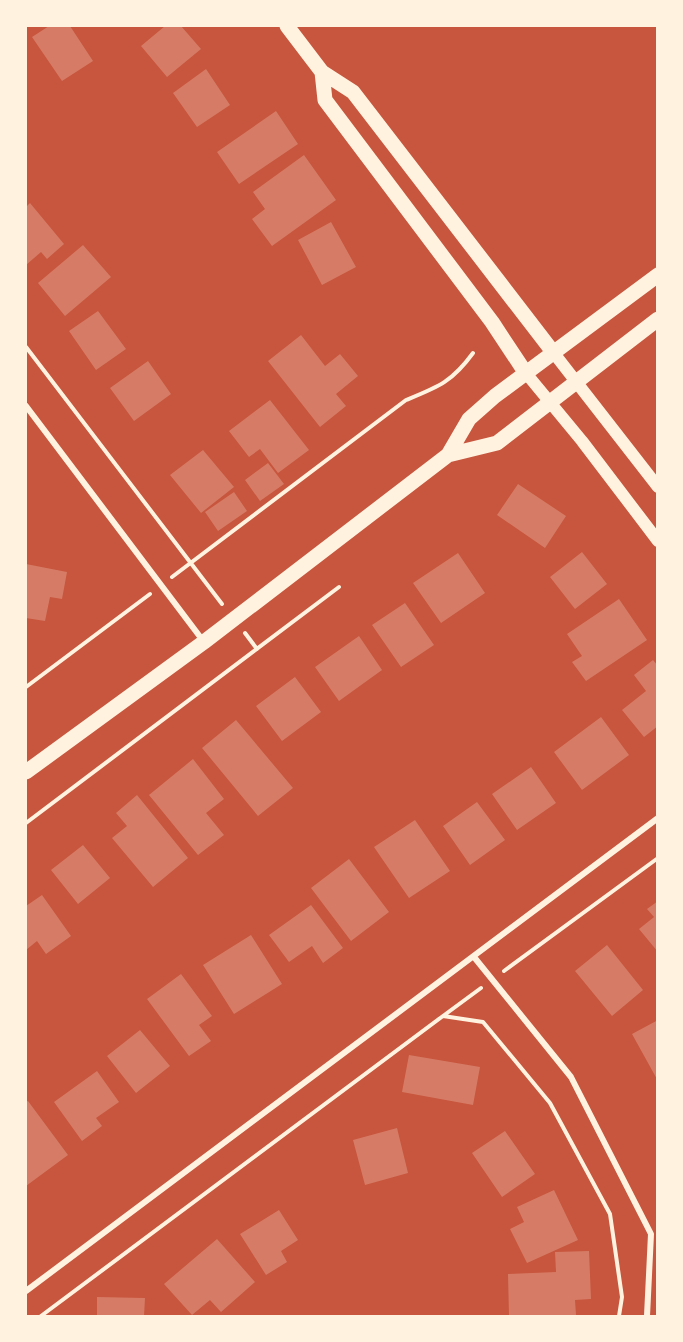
<svg xmlns="http://www.w3.org/2000/svg" width="683" height="1342" font-family="'Golos Text',sans-serif">
<rect width="100%" height="100%" fill="#c8553d"/>
<path fill="#d67c66" d="M 49,26 L 70,26 L 93,61 L 62,81 L 32,37 Z
M 165,26 L 181,26 L 201,49 L 167,77 L 141,46 Z
M 206,69 L 230,105 L 197,127 L 173,93 Z
M 276,111 L 298,144 L 239,184 L 217,152 Z
M 304,155 L 336,200 L 272,246 L 252,219 L 265,209 L 253,192 Z
M 30,203 L 64,244 L 47,259 L 41,252 L 26,265 L 26,207 Z
M 331,222 L 356,267 L 322,285 L 298,240 Z
M 83,245 L 111,277 L 65,316 L 38,283 Z
M 98,311 L 126,349 L 96,370 L 69,331 Z
M 301,335 L 325,366 L 340,354 L 358,376 L 336,394 L 346,406 L 320,427 L 268,361 Z
M 148,361 L 171,394 L 134,421 L 110,388 Z
M 270,400 L 309,450 L 278,473 L 260,449 L 249,457 L 229,431 Z
M 203,450 L 234,487 L 201,513 L 170,475 Z
M 268,463 L 284,484 L 260,501 L 245,480 Z
M 518,484 L 566,516 L 545,548 L 497,515 Z
M 234,492 L 247,511 L 218,531 L 205,512 Z
M 582,552 L 607,584 L 575,609 L 550,577 Z
M 458,553 L 485,593 L 441,623 L 413,583 Z
M 26,564 L 67,572 L 62,599 L 50,597 L 45,621 L 26,618 Z
M 619,599 L 647,640 L 586,681 L 572,662 L 582,656 L 567,634 Z
M 405,603 L 434,645 L 401,667 L 372,625 Z
M 359,636 L 382,670 L 339,701 L 315,667 Z
M 653,660 L 658,666 L 658,726 L 644,737 L 622,710 L 646,691 L 634,675 Z
M 295,677 L 321,712 L 282,741 L 256,706 Z
M 601,717 L 629,755 L 582,790 L 554,752 Z
M 236,720 L 293,788 L 258,816 L 202,748 Z
M 193,759 L 224,799 L 206,813 L 224,835 L 198,855 L 149,795 Z
M 531,767 L 556,803 L 517,830 L 492,794 Z
M 137,795 L 188,858 L 153,887 L 112,838 L 127,826 L 116,813 Z
M 477,802 L 505,840 L 470,865 L 443,826 Z
M 415,820 L 450,871 L 409,898 L 374,847 Z
M 83,845 L 110,878 L 78,904 L 51,870 Z
M 349,859 L 389,912 L 351,941 L 311,888 Z
M 42,895 L 71,936 L 46,954 L 37,941 L 26,950 L 26,906 Z
M 658,901 L 658,952 L 639,929 L 654,917 L 647,909 Z
M 311,905 L 343,948 L 323,963 L 312,946 L 289,962 L 269,935 Z
M 251,935 L 282,984 L 234,1014 L 203,965 Z
M 607,945 L 643,990 L 612,1016 L 575,971 Z
M 181,974 L 212,1016 L 199,1025 L 211,1041 L 189,1056 L 147,999 Z
M 658,1020 L 658,1081 L 632,1034 Z
M 140,1030 L 170,1066 L 136,1093 L 107,1056 Z
M 409,1055 L 480,1067 L 473,1105 L 402,1092 Z
M 97,1071 L 119,1102 L 96,1118 L 102,1126 L 82,1141 L 54,1102 Z
M 28,1101 L 68,1155 L 26,1186 L 26,1102 Z
M 397,1128 L 408,1173 L 365,1185 L 353,1140 Z
M 505,1131 L 535,1174 L 502,1197 L 472,1153 Z
M 554,1190 L 578,1240 L 527,1263 L 510,1229 L 524,1222 L 517,1207 Z
M 279,1210 L 298,1240 L 281,1251 L 287,1262 L 266,1275 L 240,1234 Z
M 217,1239 L 255,1282 L 221,1312 L 210,1300 L 192,1315 L 164,1284 Z
M 589,1251 L 591,1299 L 575,1300 L 576,1315 L 509,1316 L 508,1274 L 556,1272 L 555,1252 Z
M 97,1297 L 145,1298 L 144,1316 L 97,1316 Z"/>
<g fill="none" stroke-linecap="round" stroke-linejoin="round">
<path stroke="#fff3e0" stroke-width="4" d="M 26,347 L 222,604
M 172,577 L 406,400 C 438,387 452,382 473,353
M 245,633 L 257,649
M 26,687 L 150,594
M 26,823 L 339,587
M 504,971 L 658,858
M 443,1016 L 481,988
M 41,1316 L 443,1016 L 483,1022 L 550,1103 L 610,1214 L 622,1297 L 619,1316"/>
<path stroke="#fff3e0" stroke-width="6" d="M 26,406 L 204,642
M 474,957 L 571,1077 L 651,1234 L 647,1316
M 26,1291 L 658,818"/>
<path stroke="#fff3e0" stroke-width="12" d="M 553,352 L 658,487
M 525,372 L 582,441 L 658,541"/>
<path stroke="#fff3e0" stroke-width="15" d="M 287,26 L 322,72 L 353,92 L 553,352
M 322,72 L 325,100 L 492,322 L 525,372
M 448,455 L 497,443 L 658,319
M 26,772 L 204,642 L 448,455 L 469,419 L 495,396 L 658,275"/>
</g>
<rect width="683" height="1342" fill="none" stroke="#fff3e0" stroke-width="54"/>
</svg>
